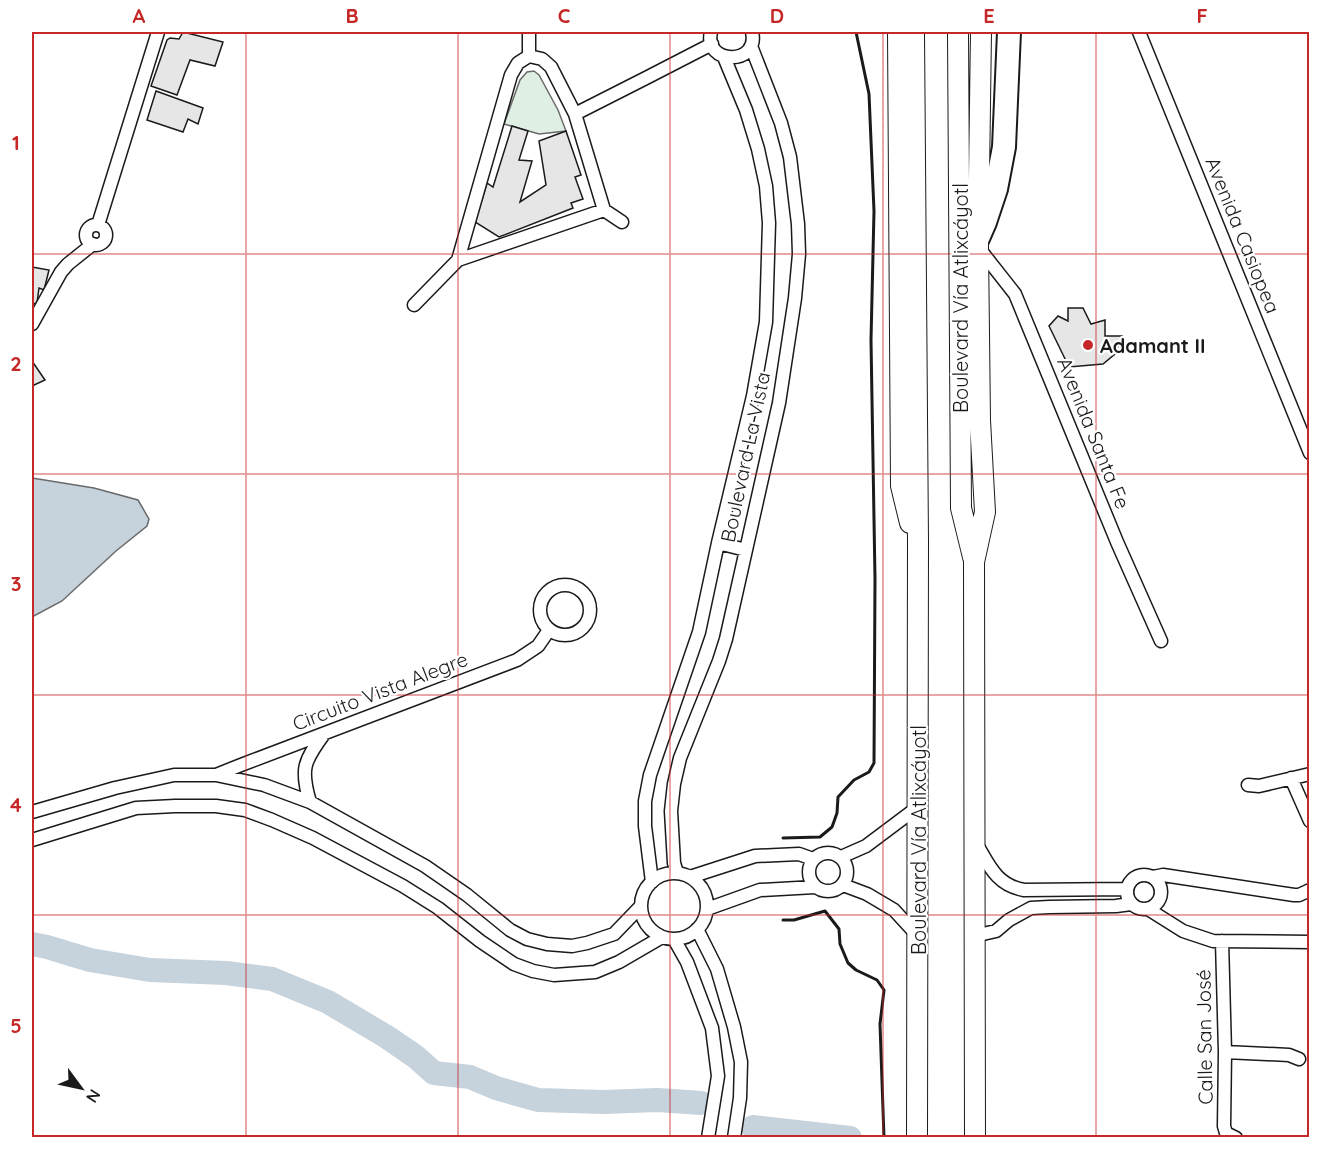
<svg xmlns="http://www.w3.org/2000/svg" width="1341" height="1169" font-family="Quicksand,sans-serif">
<rect width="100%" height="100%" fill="#fff"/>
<path fill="#e0efe3" stroke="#6a6a6a" stroke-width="1.5" d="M 534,71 L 539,75 L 558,110 L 566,131 L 539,134 L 504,124 L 520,80 L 527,72 Z"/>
<path fill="#c6d2dc" stroke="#6a6a6a" stroke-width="1.5" d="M 32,478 L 94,488 L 138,500 L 149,519 L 147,526 L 116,551 L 62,601 L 32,617 Z"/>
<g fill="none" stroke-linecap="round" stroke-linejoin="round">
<path stroke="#c6d2dc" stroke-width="24" d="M 32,944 L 47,947 L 90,960 L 150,970 L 226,973 L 272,979 L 328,1002 L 387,1037 L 416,1057 L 434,1073 L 470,1077 L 496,1088 L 538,1100 L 603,1102 L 658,1100 L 701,1103
M 753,1127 L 850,1138"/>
</g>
<path fill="#e6e6e6" stroke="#1a1a1a" stroke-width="1.5" d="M 183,32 L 223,42 L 215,66 L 190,60 L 177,95 L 151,86 L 167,40 L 170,38 L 179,39 Z
M 156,91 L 203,108 L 198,124 L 188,119 L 183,132 L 147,120 Z
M 512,126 L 528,131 L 519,160 L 532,161 L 520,202 L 546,185 L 539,141 L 566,131 L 581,175 L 575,177 L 583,199 L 571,203 L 573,208 L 499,237 L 475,222 L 487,183 L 493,187 Z
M 32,267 L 49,270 L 44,290 L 39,288 L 37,303 L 32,304 L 32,306 Z
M 1068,308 L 1083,308 L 1091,324 L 1105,320 L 1105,336 L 1122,336 L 1115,354 L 1103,364 L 1069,367 L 1049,326 L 1058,316 L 1068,321 Z
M 32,361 L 45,380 L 32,386 Z"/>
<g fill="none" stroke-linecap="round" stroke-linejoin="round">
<g stroke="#1a1a1a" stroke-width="15">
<path id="street" d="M 529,32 L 529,56
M 711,32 C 703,65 760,66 752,32
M 1139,32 L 1310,453
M 575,114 L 646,78 L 712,44
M 98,225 L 158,32
M86 235a10 10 0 1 1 20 0a10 10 0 1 1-20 0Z
M 978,247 L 1015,294 L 1117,542 L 1161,641
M 458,260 L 511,75 L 518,63 L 529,56 L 542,59 L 551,67 L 575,114 L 604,210 L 622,222
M 414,305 L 458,260 L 604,210
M 32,324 L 61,272 L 68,264 L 93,244
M 718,543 L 746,550
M540 610a25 25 0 1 1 50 0a25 25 0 1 1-50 0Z
M 216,775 L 241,765 L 517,660 L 538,646 L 549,630
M 1291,778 L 1310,821
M 1248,785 L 1259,786 L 1310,774
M 310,802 C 300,769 304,761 324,734
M 32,812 L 115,788 L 174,775 L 216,775 L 264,785 L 310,802 L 425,866 L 467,895 L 510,930 L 527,939 L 547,944 L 572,946 L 587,943 L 614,934 L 641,906
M 32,840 L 136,808 L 175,806 L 216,806 L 245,810 L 272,820 L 313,838 L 403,886 L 438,908 L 480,941 L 514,964 L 533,971 L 554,975 L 595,972 L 619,962 L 662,937
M 976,843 C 989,865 996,885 1024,890 L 1127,889
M809 872a19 19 0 1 1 38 0a19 19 0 1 1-38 0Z
M 841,857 L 866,846 L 918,807
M 677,873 L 674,863 L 671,811 L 674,784 L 680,758 L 719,661 L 726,639 L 779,403 L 795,298 L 799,254 L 798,224 L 790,157 L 781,123 L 751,46
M641 906a33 33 0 1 1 66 0a33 33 0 1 1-66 0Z
M1127 892a17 17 0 1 1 34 0a17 17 0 1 1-34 0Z
M 690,877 L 755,856 L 799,854 L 813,859
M 1153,877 L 1163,875 L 1294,895 L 1299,895 L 1310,890
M 652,882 L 645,826 L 645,801 L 650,775 L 699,632 L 718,543 L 753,396 L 766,322 L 769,223 L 766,186 L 758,149 L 746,110 L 724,57
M 843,885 L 867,894 L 894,910 L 917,935
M 707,909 L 760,890 L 815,887
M 1148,909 L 1183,931 L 1213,941 L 1310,942
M 697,929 L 717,969 L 734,1027 L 741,1062 L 740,1098 L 734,1138
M 974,936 L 996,931 L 1009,920 L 1031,908 L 1049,907 L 1116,906 L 1131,904
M 674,939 L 687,962 L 712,1028 L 718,1076 L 708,1138
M 1222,941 L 1225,1052 L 1224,1126 L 1226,1133 L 1236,1138
M 1225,1052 L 1289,1055 L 1299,1059"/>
</g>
<g stroke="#1a1a1a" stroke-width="22">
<path id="primary" d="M 898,32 L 901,486 L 910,523
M 914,32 L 918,542 L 917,1138
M 958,32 L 961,508 L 973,557
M 975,1138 L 974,562 L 985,512 L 980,420 L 978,247 L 981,32"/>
</g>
<g stroke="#1a1a1a" stroke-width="26">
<path id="highway" d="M 978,238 L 985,222 L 996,189 L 1004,147 L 1009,32"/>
</g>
<use href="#street" stroke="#fff" stroke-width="12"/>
<use href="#primary" stroke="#fff" stroke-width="20"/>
<use href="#highway" stroke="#fff" stroke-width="22"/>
<path stroke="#1a1a1a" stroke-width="3" d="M 783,838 L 820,837 L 832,827 L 837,813 L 838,797 L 854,780 L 869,772 L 874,763 L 875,579 L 871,340 L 874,211 L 869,94 L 856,32
M 783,920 L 794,920 L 825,911 L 839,929 L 840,944 L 848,963 L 856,970 L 877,980 L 884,990 L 880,1024 L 884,1138"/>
</g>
<path fill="none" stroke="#c62828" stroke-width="1.5" stroke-opacity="0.55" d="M 246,32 L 246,1138M 458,32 L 458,1138M 670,32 L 670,1138M 883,32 L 883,1138M 1096,32 L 1096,1138M 32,254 L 1310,254M 32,474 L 1310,474M 32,695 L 1310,695M 32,915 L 1310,915"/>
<circle fill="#c62828" stroke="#fff" stroke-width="2" cx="1088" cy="345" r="6"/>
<g text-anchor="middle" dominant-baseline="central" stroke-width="4.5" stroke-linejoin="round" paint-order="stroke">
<g font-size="20" fill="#1a1a1a" stroke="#fff">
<text transform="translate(1243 235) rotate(68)">Avenida Casiopea</text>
<text transform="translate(960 298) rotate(-90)">Boulevard Vía Atlixcáyotl</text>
<text transform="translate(1094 433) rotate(68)">Avenida Santa Fe</text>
<text transform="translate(745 457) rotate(-78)">Boulevard La Vista</text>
<text transform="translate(380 691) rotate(-21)">Circuito Vista Alegre</text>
<text transform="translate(918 840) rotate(-90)">Boulevard Vía Atlixcáyotl</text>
<text transform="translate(1204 1037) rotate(-91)">Calle San José</text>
</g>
<g font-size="20" font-weight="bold" fill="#1a1a1a" stroke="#fff" text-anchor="start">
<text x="1100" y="345">Adamant II</text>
</g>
</g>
<rect width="1341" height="1169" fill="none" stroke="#ffffff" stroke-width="66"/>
<g transform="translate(81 1088) rotate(123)" stroke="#ffffff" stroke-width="4.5" paint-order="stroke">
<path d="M0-4.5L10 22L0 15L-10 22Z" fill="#1a1a1a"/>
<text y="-9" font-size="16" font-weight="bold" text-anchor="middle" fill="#1a1a1a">N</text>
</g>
<rect x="33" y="33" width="1275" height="1103" fill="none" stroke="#c62828" stroke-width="2"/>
<g font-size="20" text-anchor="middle" font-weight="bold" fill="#c62828">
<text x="139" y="23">A</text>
<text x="352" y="23">B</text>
<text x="564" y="23">C</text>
<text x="777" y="23">D</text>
<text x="989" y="23">E</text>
<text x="1202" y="23">F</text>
<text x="16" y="150">1</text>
<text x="16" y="371">2</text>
<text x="16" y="591">3</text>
<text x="16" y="812">4</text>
<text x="16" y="1033">5</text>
</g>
</svg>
